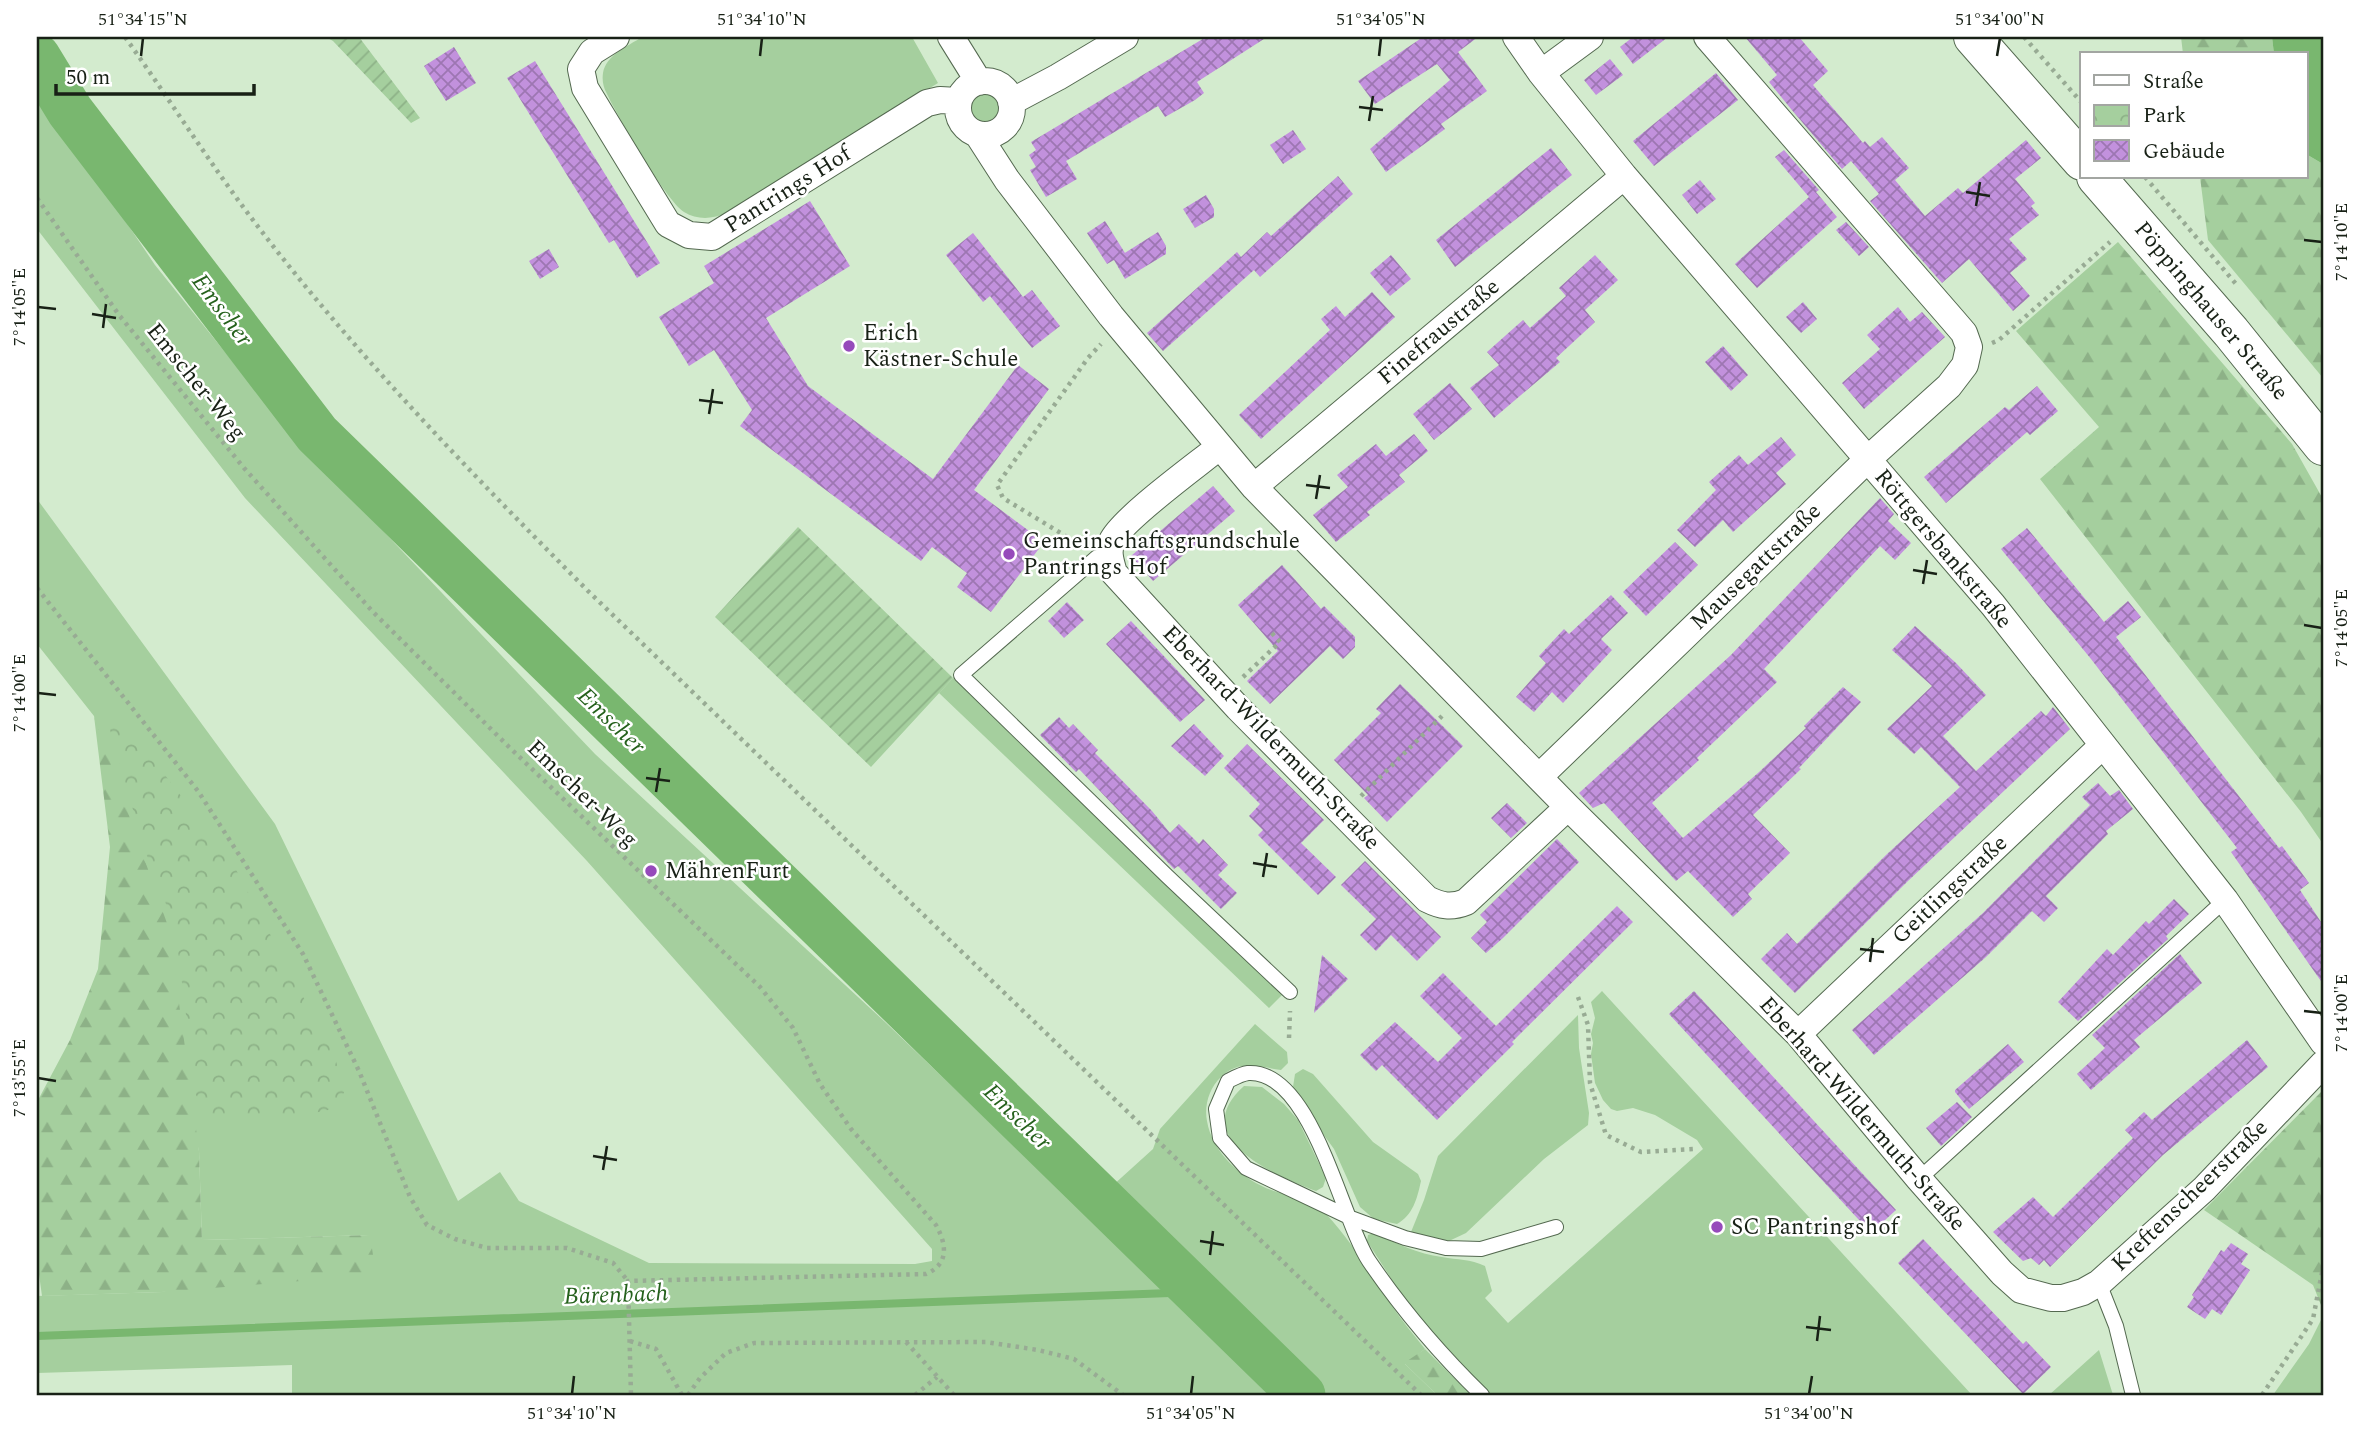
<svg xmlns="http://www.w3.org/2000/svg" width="2360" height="1432" font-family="Spectral,serif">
<defs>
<pattern id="forest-firs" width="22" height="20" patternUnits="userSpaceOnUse" patternTransform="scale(1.75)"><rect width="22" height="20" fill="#a5cf9e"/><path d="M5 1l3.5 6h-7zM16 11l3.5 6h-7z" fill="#8db187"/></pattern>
<pattern id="park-crowns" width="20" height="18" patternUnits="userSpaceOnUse" patternTransform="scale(1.75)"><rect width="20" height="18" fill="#a5cf9e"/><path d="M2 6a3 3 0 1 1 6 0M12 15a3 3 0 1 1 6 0" fill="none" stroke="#8db187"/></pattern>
<pattern id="garden-furrows" width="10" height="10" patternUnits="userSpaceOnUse" patternTransform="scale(1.75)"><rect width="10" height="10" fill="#a5cf9e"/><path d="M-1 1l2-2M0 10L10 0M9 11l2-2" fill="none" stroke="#8db187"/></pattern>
<pattern id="building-cross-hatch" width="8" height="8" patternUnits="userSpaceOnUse" patternTransform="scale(1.75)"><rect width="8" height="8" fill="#c291dd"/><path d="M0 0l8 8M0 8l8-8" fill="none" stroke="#9d76b2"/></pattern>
</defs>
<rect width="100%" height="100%" fill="#d3ebce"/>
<path fill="#a5cf9e" d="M 642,37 L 912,37 L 938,83 L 725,214 C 711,219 697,220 684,212 C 665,199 618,117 607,94 C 603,87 602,80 603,73 C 606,55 628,46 642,37 Z
M 37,90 L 155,265 L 289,432 L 595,754 L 884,1021 L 1156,1282 L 1269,1395 L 292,1395 L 292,1365 L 37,1373 L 37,1296 L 162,1292 L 370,1235 L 202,1240 L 199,1151 L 94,716 L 37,644 L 37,499 L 275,824 L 458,1201 L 500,1172 L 519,1201 L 649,1263 L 915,1264 L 932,1261 L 932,1249 L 587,861 L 245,498 L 37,229 Z
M969 108a16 16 0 1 1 32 0a16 16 0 1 1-32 0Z
M 953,678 L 1283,994 L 1269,1008 L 939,693 Z
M 1602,991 L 1972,1395 L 1491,1395 L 1410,1308 L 1367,1241 L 1368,1235 L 1374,1233 C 1396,1243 1418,1254 1442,1257 C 1458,1260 1470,1259 1485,1266 L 1492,1291 L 1485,1298 L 1508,1323 L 1703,1149 L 1697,1140 L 1655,1115 L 1633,1108 L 1617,1111 L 1611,1109 L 1603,1100 L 1595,1083 L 1591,1054 L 1593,1043 L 1591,1034 L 1595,1018 L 1591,1002 Z
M 1578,1015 L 1579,1048 L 1589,1113 L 1588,1125 L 1544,1159 L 1466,1233 L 1449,1241 L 1426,1237 L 1411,1232 L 1424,1200 L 1438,1156 Z
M 1255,1024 L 1287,1052 L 1288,1063 L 1281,1070 C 1260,1067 1239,1059 1221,1077 C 1209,1088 1204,1106 1207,1121 C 1212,1153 1244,1181 1274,1191 C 1293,1197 1313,1200 1327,1215 C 1353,1243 1371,1275 1392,1306 C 1402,1321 1414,1335 1425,1349 L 1405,1364 L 1437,1395 L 1326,1395 L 1111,1187 L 1153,1149 L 1160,1129 Z
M 1303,1069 L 1313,1074 L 1373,1142 L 1418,1174 L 1421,1181 C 1417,1199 1413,1215 1397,1224 L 1374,1219 L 1360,1207 L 1334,1149 L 1305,1109 L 1293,1087 L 1295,1074 Z
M 1244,1086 L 1262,1087 L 1284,1104 L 1298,1120 L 1326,1178 L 1323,1187 L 1316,1191 C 1276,1175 1185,1139 1244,1086 Z
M 2323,1316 L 2323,1395 L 2273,1395 L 2309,1344 Z
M 2099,1350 L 2113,1395 L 2049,1395 Z"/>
<path fill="url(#forest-firs)" d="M 2181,37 L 2272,37 L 2274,54 L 2183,54 Z
M 2306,154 L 2323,164 L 2323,378 L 2208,240 L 2200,177 L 2306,177 Z
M 2118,242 L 2292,444 L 2323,499 L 2323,844 L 2301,812 L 2040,479 L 2099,427 L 2016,331 Z
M 94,716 L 169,929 L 199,1151 L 202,1240 L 370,1235 L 376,1275 L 162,1292 L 42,1296 L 37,1260 L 37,1102 L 70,1040 L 98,969 L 110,847 Z
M 2323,1090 L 2323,1310 L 2313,1285 L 2204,1210 Z
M 1425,1349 L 1471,1395 L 1437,1395 L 1404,1363 Z"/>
<path fill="url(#park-crowns)" d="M 102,702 L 165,775 L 233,864 L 335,1057 L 344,1093 L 328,1110 L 281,1120 L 211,1118 L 196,1095 L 175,927 L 144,848 Z"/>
<path fill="url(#garden-furrows)" d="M 326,37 L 359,37 L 420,118 L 411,123 L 333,41 Z
M 798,527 L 953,678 L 871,767 L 715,617 Z"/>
<path fill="#79b76f" d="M 2272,37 L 2323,37 L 2323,164 L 2306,154 L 2306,54 L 2274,54 Z"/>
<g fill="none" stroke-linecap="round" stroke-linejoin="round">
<path stroke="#79b76f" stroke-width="8" d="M 37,1336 L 1197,1292"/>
<path stroke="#79b76f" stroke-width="47" d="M 37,57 L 70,111 L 317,434 L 1302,1395"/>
</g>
<path fill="url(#building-cross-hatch)" d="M 1206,37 L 1267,37 L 1197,82 L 1204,93 L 1195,100 L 1165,117 L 1158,106 L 1066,161 L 1077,179 L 1046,197 L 1030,170 L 1036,167 L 1029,155 L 1036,150 L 1031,142 Z
M 1423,37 L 1478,37 L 1458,52 L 1487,91 L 1441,124 L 1445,129 L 1386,172 L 1370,149 L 1450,80 L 1437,64 L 1375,104 L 1358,81 Z
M 1633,37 L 1668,37 L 1633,64 L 1620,47 Z
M 1745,37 L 1799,37 L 1828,71 L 1813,85 L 1863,143 L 1865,141 L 1870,147 L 1882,137 L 1909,168 L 1895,180 L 1925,216 L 1958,188 L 1963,193 L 2026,140 L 2041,158 L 2015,179 L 2035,203 L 2031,206 L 2039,215 L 2009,239 L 2027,259 L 2010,273 L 2030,296 L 2013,311 L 1969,259 L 1942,283 L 1870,201 L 1879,194 L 1851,161 L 1842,169 L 1791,109 L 1769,82 L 1777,75 Z
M 454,47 L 476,83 L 446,101 L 424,66 Z
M 1610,59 L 1623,75 L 1596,95 L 1584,80 Z
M 535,61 L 660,263 L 637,278 L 614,240 L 609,243 L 507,78 Z
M 1716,73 L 1738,100 L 1654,166 L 1633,141 Z
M 1293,130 L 1306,149 L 1283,164 L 1270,145 Z
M 1551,148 L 1572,175 L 1455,267 L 1436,240 Z
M 1784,150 L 1819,190 L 1816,192 L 1837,217 L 1757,288 L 1735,264 L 1809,197 L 1775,157 Z
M 1338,176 L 1353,194 L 1260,277 L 1254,270 L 1163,351 L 1147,333 L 1237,252 L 1241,257 L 1267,232 L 1271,236 Z
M 1700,180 L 1716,199 L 1697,214 L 1682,195 Z
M 1206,195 L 1214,209 L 1214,217 L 1195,228 L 1183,209 Z
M 810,201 L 850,266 L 766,318 L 808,386 L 933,479 L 1018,365 L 1049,389 L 974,490 L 1044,542 L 991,612 L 957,587 L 967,573 L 932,547 L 921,561 L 740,426 L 752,410 L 714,350 L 689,366 L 659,317 L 714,283 L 704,266 Z
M 1105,221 L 1125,253 L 1120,256 L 1158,232 L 1166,246 L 1166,254 L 1125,279 L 1114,260 L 1107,264 L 1087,233 Z
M 1846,222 L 1869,247 L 1859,256 L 1836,230 Z
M 973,233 L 1023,297 L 1032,290 L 1060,326 L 1032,348 L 990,296 L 983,302 L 946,255 Z
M 549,249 L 559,267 L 540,279 L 529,261 Z
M 1391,255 L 1411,279 L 1390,296 L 1370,273 Z
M 1595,255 L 1618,280 L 1585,310 L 1595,322 L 1556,358 L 1560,362 L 1494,418 L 1470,388 L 1499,365 L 1487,352 L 1523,320 L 1530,328 L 1566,296 L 1559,288 Z
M 1372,292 L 1395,317 L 1261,439 L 1239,415 L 1330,330 L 1321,319 L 1336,306 L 1345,317 Z
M 1803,302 L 1817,319 L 1801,333 L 1786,317 Z
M 1898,307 L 1910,322 L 1922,312 L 1945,337 L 1864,409 L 1842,383 L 1880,349 L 1867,335 Z
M 1723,346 L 1748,375 L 1731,391 L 1705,362 Z
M 1450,383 L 1472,409 L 1434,440 L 1413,414 Z
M 2037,386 L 2058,411 L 2030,435 L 2027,432 L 1946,503 L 1924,477 L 2005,407 L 2009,410 Z
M 1414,434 L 1428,451 L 1399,475 L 1405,482 L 1367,512 L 1370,515 L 1336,542 L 1313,515 L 1348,487 L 1337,475 L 1376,444 L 1386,456 Z
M 1781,437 L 1796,455 L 1776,473 L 1786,484 L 1733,532 L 1723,520 L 1695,547 L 1677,530 L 1716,490 L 1709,482 L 1739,455 L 1748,465 Z
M 1213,486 L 1235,511 L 1153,581 L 1131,556 Z
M 1880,498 L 1894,514 L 1888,521 L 1911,543 L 1895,560 L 1880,546 L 1764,669 L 1777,682 L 1697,758 L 1699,760 L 1652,803 L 1683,838 L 1758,773 L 1806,728 L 1804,726 L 1843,687 L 1861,702 L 1799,768 L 1801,769 L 1753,815 L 1790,853 L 1748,894 L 1752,899 L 1733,917 L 1688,871 L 1676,881 L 1604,803 L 1593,808 L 1579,793 L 1731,655 Z
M 2027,528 L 2104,622 L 2128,601 L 2141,617 L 2116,637 L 2279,848 L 2282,846 L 2309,883 L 2300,890 L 2323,925 L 2323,984 L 2231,852 L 2237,848 L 2091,659 L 2001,549 Z
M 1675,542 L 1698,565 L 1646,616 L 1623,592 Z
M 1282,565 L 1321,609 L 1324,606 L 1355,637 L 1355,647 L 1343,659 L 1330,646 L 1270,704 L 1247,681 L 1278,651 L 1238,605 Z
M 1611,595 L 1628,613 L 1601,639 L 1612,650 L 1563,703 L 1552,692 L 1534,712 L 1516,697 L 1546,663 L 1539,656 L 1564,629 L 1569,634 Z
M 1067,602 L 1084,620 L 1064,638 L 1048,621 Z
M 1131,621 L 1205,700 L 1180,722 L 1106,644 Z
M 1915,626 L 1956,663 L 1986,695 L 1943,736 L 1976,771 L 2041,711 L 2046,716 L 2053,707 L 2070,729 L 1909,880 L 1795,993 L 1761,959 L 1787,933 L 1797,944 L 1886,855 L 1960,787 L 1921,747 L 1914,754 L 1887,729 L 1932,686 L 1892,650 Z
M 1400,684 L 1463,746 L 1387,822 L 1364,798 L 1368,795 L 1334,760 L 1381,713 L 1376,709 Z
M 1059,717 L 1069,728 L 1073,724 L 1098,750 L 1095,753 L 1152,811 L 1170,833 L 1179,824 L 1199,844 L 1203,839 L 1228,865 L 1218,875 L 1237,893 L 1221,909 L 1178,866 L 1174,869 L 1079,769 L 1076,772 L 1040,735 Z
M 1194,724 L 1224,756 L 1205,776 L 1171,746 Z
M 1247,744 L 1324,820 L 1301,843 L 1336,877 L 1318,895 L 1258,835 L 1263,830 L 1249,816 L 1260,804 L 1224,768 Z
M 2098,783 L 2110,796 L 2119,790 L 2133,809 L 2106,831 L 2108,834 L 2046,896 L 2058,908 L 2044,922 L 2032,911 L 1986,957 L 1874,1055 L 1852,1030 L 1983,913 L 2090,805 L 2082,797 Z
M 1507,803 L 1527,823 L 1511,838 L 1491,818 Z
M 1557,839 L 1579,862 L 1503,938 L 1486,953 L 1471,938 L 1487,922 L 1480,915 Z
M 1365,861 L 1441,937 L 1417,961 L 1391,935 L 1376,951 L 1360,935 L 1376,919 L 1341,885 Z
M 2174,899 L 2189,914 L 2166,936 L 2168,939 L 2078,1021 L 2058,1002 L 2107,949 L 2113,955 L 2146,921 L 2149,924 Z
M 1617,906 L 1633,922 L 1512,1042 L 1514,1044 L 1437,1120 L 1382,1065 L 1376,1071 L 1360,1055 L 1395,1022 L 1438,1062 L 1462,1038 L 1420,996 L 1443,973 L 1496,1026 Z
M 2180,954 L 2202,983 L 2134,1040 L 2140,1047 L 2091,1090 L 2077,1074 L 2105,1048 L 2092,1035 Z
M 1322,955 L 1348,979 L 1314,1013 Z
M 1694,991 L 1896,1210 L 1871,1233 L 1669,1014 Z
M 2247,1040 L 2268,1067 L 2163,1155 L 2050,1267 L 2044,1260 L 2039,1265 L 2031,1258 L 2023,1261 L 1993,1232 L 2033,1197 L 2053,1217 L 2133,1138 L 2125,1130 L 2144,1112 L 2152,1120 Z
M 2008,1044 L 2024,1062 L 1969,1109 L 1955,1092 L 1955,1090 Z
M 1957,1102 L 1972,1117 L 1941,1146 L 1926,1128 Z
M 1923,1239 L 2023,1344 L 2026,1341 L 2051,1367 L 2023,1394 L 1898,1263 Z
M 2231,1243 L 2248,1254 L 2241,1264 L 2250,1270 L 2221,1315 L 2212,1309 L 2205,1319 L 2187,1307 L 2194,1297 L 2192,1295 L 2221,1250 L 2224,1252 Z"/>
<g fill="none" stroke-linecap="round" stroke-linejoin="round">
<g stroke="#546950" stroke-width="16">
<path id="lane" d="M 1109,557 L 1097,557 L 961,675 L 1167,876 L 1290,992
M 1919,1179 L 2225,900
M 2099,1283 L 2116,1326 L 2133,1395
M 1482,1395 C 1441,1355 1401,1308 1369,1261 C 1341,1219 1312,1069 1248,1073 C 1241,1074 1234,1078 1228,1081 L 1216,1109 L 1220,1138 L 1246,1168 L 1351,1218 L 1405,1238 L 1446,1248 L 1481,1249 L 1556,1227"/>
</g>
<g stroke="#546950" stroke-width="28">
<path id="street" d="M 616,37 L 592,52 L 581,69 L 585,88 L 668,224 L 689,235 L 712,237 L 927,103 L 940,100 L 958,101
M 951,37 L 979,82
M 1516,37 L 1541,73 L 1624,176 L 1993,605 L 2225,900 L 2323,1042
M 1541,73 L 1590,37
M958 108a27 27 0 1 1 54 0a27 27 0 1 1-54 0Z
M 1011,102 L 1058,77 L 1125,37
M 978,135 L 1007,180 L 1111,316 L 1254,487 L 1568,807 L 1798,1034 L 1919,1179 L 2002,1273 L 2021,1290 L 2051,1298 L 2063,1298 L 2083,1292 L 2099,1283 L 2204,1189 L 2323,1064
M 1219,447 C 1197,465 1122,519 1112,541 C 1107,552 1111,562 1114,573 L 1238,708 L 1427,899 C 1441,906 1451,908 1466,902 L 1568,807
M 1254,487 L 1624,176
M 1539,777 L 1867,460 L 1949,386 L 1965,365 L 1969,347 L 1964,333 L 1952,319 L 1707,37
M 1798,1034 L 2102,746"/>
</g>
<g stroke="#546950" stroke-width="40">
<path id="secondary" d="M 1973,37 L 2082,161
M 2096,177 L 2231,332 L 2323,446"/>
</g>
<path stroke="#98ab94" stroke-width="4.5" stroke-dasharray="3.5 5" stroke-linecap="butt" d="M 125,37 C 170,100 212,167 259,228 C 359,358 473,475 588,591 L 1421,1395
M 2024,37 L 2082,103
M 2145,177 L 2236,284
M 37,198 L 119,315 L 244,468 L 373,612 L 509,747 L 760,987 L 793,1028 L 820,1084 L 851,1129 L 936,1225 C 947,1245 949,1264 926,1274 L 628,1281 L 631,1395
M 1992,343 L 1999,340 L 2110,242
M 1082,546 L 1003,498 L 997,485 L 1088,358 L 1101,344
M 37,588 L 198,791 L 303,954 L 359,1071 L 410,1197 L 427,1225 L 455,1239 L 487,1248 L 567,1248 L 613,1263 L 628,1281
M 1243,677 L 1280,642 L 1271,632
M 1361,796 L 1442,716
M 1578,997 L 1588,1025 L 1590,1083 L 1606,1135 L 1641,1152 L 1693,1149
M 1289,1038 L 1290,1011
M 630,1341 L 656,1349 L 682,1395
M 906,1342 L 954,1395
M 688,1395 L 700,1378 L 726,1353 L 754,1343 L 986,1342 L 1038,1350 L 1074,1359 L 1123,1395
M 915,1395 L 937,1377
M 2262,1395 L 2313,1319 L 2323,1267"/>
<use href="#lane" stroke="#fff" stroke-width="14"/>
<use href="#street" stroke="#fff" stroke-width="26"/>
<use href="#secondary" stroke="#fff" stroke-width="38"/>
</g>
<path fill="none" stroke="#182116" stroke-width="2.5" d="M 141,56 L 143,38M 760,56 L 762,38M 1379,56 L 1381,38M 1997,56 L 2000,38M 1359,107 L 1383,110M 1369,121 L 1373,96M 1966,192 L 1990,196M 1976,206 L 1980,182M 2304,240 L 2322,242M 38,307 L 56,309M 92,314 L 116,318M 103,328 L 106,304M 699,400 L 723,403M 709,414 L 713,389M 1306,485 L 1330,488M 1316,499 L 1320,475M 1913,570 L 1937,574M 1923,584 L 1927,560M 2304,625 L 2322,628M 38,693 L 56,695M 646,778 L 670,781M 656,792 L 660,768M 1253,863 L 1277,867M 1263,877 L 1267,853M 1860,949 L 1884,952M 1870,962 L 1873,938M 2304,1011 L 2322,1013M 38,1078 L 56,1081M 593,1156 L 617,1160M 603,1170 L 607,1146M 1200,1241 L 1224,1245M 1210,1255 L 1213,1231M 1806,1327 L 1831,1330M 1817,1341 L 1820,1316M 572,1394 L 574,1376M 1191,1394 L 1193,1376M 1809,1394 L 1812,1376"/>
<g fill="#964abb" stroke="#fff" stroke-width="2.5">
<circle cx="849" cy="346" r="7"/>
<circle cx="1009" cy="554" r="7"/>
<circle cx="651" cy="871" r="7"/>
<circle cx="1717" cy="1227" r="7"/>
</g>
<g text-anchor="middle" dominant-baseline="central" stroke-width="5" stroke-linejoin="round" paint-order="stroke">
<g font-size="23" fill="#182116" stroke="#fff">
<text transform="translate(788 190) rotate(-32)">Pantrings Hof</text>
<text transform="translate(2211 311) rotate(50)">Pöppinghauser Straße</text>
<text transform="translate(1439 332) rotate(-40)">Finefraustraße</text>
<text transform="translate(196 382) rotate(51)">Emscher-Weg</text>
<text transform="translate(1943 549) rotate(50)">Röttgersbankstraße</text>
<text transform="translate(1756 567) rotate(-44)">Mausegattstraße</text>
<text transform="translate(1271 738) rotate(46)">Eberhard-Wildermuth-Straße</text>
<text transform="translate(582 794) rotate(44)">Emscher-Weg</text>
<text transform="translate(1950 890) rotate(-43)">Geitlingstraße</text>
<text transform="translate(1862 1114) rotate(49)">Eberhard-Wildermuth-Straße</text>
<text transform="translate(2190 1196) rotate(-44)">Kreftenscheerstraße</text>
</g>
<g font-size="23" fill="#182116" stroke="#fff" text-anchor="start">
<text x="863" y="333">Erich<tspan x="863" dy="26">Kästner-Schule</tspan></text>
<text x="1023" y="541">Gemeinschaftsgrundschule<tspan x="1023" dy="26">Pantrings Hof</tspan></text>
<text x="665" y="871">MährenFurt</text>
<text x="1731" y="1227">SC Pantringshof</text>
</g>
<g font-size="24" font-style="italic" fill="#25611c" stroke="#fff">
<text transform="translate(222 310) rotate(53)">Emscher</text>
<text transform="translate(611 721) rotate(44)">Emscher</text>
<text transform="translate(1017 1117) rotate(44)">Emscher</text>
<text transform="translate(616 1295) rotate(-2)">Bärenbach</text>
</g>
</g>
<rect width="2360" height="1432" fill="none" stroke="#ffffff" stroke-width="77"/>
<rect x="2080" y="52" width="228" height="126" fill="#ffffff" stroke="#a3a6a2" stroke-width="2"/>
<rect x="2094" y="75" width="35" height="10" fill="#ffffff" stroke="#a3a6a2" stroke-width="2"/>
<text x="2143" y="88" font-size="21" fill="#182116">Straße</text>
<rect x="2094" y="105" width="35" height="21" fill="url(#park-crowns)" stroke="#a3a6a2" stroke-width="2"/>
<text x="2143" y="122" font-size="21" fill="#182116">Park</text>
<rect x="2094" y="140" width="35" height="21" fill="url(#building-cross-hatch)" stroke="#a3a6a2" stroke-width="2"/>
<text x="2143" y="158" font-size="21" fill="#182116">Gebäude</text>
<path d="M56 84v10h198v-10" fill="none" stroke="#182116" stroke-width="3.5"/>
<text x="66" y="84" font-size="21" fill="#182116" stroke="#ffffff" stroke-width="5" paint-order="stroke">50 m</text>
<rect x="38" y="38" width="2284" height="1356" fill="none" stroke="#182116" stroke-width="2.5"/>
<g font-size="18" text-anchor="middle" fill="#182116">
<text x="143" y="25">51°34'15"N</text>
<text x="762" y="25">51°34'10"N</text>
<text x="1381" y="25">51°34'05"N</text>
<text x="2000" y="25">51°34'00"N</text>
<text transform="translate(2341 242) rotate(-90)" y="6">7°14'10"E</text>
<text transform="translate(19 307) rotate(-90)" y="6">7°14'05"E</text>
<text transform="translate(2341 628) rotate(-90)" y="6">7°14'05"E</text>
<text transform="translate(19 693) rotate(-90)" y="6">7°14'00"E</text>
<text transform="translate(2341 1013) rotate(-90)" y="6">7°14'00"E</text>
<text transform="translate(19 1078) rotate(-90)" y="6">7°13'55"E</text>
<text x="572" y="1419">51°34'10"N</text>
<text x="1191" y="1419">51°34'05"N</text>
<text x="1809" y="1419">51°34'00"N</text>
</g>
</svg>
